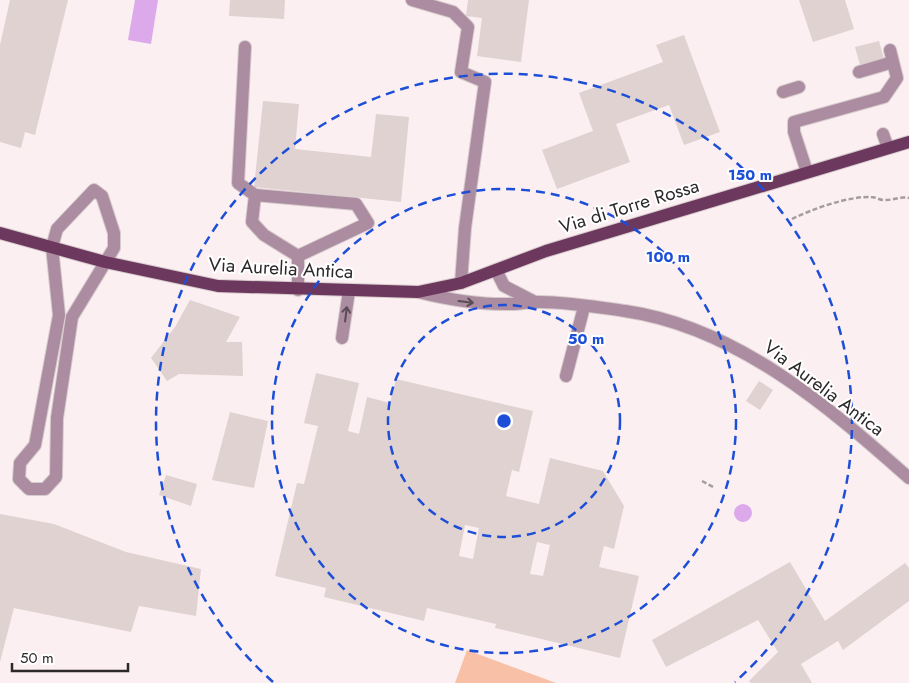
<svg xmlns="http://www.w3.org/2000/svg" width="909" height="683" font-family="Jost,sans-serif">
<rect width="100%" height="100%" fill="#fbeff1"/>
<path fill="#f8c1a7" d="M 467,650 L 556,683 L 455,683 Z"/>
<path fill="#dca9eb" d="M 135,0 L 158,0 L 151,44 L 128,40 Z
M734 513a9 9 0 1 1 18 0a9 9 0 1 1-18 0Z"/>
<path fill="#dfd2d1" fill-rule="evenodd" d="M 10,0 L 68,0 L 35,135 L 25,132 L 21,148 L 0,142 L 0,45 Z
M 230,0 L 285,0 L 284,19 L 229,16 Z
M 468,0 L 529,0 L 521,62 L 477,56 L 482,18 L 466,16 Z
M 799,0 L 845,0 L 854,29 L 813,42 Z
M 684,35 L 720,132 L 684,145 L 669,105 L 616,124 L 630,162 L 557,189 L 542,150 L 593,131 L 579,93 L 663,62 L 656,45 Z
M 879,41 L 884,59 L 860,65 L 855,47 Z
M 263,101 L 299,104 L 295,149 L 371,157 L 376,114 L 409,117 L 401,202 L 254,187 Z
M 190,300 L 240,317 L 226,342 L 242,342 L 243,376 L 179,374 L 167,381 L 151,358 L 175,327 Z
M 316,373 L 359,383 L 348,431 L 359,434 L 367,397 L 390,403 L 396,379 L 533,411 L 519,472 L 512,470 L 506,496 L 539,504 L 550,458 L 603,471 L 624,506 L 614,549 L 604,546 L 599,567 L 639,576 L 620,658 L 495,628 L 496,624 L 427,608 L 424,621 L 324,597 L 326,588 L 275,576 L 297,483 L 304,484 L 318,426 L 304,423 ZM 465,525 L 479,528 L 473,559 L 459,556 ZM 537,542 L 550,545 L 543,576 L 530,574 Z
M 759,381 L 773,390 L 760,410 L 746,401 Z
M 230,412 L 268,421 L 254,488 L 212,480 Z
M 166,475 L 197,484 L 191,506 L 159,495 Z
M 0,514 L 54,524 L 126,552 L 201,569 L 196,616 L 139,606 L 131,632 L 14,608 L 0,662 Z
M 790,562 L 825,621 L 905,563 L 909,568 L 909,601 L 843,650 L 838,641 L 801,664 L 812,683 L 751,683 L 749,681 L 778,652 L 758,620 L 666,667 L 652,640 Z"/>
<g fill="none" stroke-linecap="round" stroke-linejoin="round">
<g stroke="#d6cbcd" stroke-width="14">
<path id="minor" d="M 412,0 L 453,12 L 468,27 L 461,72 L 485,82 L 465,228 L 461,283
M 245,47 L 238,183 L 255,195
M 859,72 L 893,62
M 783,92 L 799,87
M 883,134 L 888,148
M 807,172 L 794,132 L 794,122 L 884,97 L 897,78 L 890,50
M 94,190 L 102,196 L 114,233 L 114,248 L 72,317 L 57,418 L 56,477 L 45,489 L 29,489 L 19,479 L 20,463 L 35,445 L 59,315 L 52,247 L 57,229 Z
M 496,270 L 504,286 L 535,302
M 298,290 L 298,256 L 264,235 L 252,222 L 255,195 L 356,204 L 368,223 L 298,256
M 418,292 C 450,300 480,305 512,304 C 520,304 527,302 535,302 C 561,301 598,307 625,311 C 736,327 828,406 909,478
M 342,338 L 349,291
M 566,376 L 584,307"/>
</g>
<g stroke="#d6cbcd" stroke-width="14">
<path id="major" d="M 0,233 L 105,262 L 218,286 L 418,292 L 461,283 L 546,251 L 909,142"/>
</g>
<path stroke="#a49c9d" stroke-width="2.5" stroke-dasharray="5 2.5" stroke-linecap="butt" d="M 792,219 C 812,209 849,196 871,197 C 876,197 881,201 886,200 C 894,200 901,196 909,198
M 702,481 L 715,488"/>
<use href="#minor" stroke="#ac8ca0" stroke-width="12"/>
<use href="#major" stroke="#6d385d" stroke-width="12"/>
</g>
<defs><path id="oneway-shaft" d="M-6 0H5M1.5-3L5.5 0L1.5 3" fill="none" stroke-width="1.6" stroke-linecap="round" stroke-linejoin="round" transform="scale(1.25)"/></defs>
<g stroke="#594c53">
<use href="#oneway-shaft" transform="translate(466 302) rotate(7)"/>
<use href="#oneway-shaft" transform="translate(346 314) rotate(-83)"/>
</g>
<g fill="none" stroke="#1d4ed8" stroke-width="2.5" stroke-dasharray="9 6">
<circle cx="504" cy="421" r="116"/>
<circle cx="504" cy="421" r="232"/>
<path d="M273 682A348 348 0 1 1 735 682"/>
</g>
<g text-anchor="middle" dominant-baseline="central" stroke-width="4" stroke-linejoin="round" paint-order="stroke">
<g font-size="19" fill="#2d292a" stroke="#fff">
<text transform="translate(629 206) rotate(-17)">Via di Torre Rossa</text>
<text transform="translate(281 268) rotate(3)">Via Aurelia Antica</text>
<text transform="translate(824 388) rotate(37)">Via Aurelia Antica</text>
</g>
</g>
<circle cx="504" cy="421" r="8" fill="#1d4ed8" stroke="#fff" stroke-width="2.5"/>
<g font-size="15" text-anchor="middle" font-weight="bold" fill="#1d4ed8" stroke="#fff" stroke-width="4" stroke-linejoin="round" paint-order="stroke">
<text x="750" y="180">150 m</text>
<text x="668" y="262">100 m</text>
<text x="586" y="344">50 m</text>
</g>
<path d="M12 663v8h116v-8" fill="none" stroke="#2d292a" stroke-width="2.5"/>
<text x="20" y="663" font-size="15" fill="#2d292a" stroke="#ffffff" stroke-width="4" paint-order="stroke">50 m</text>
</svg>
